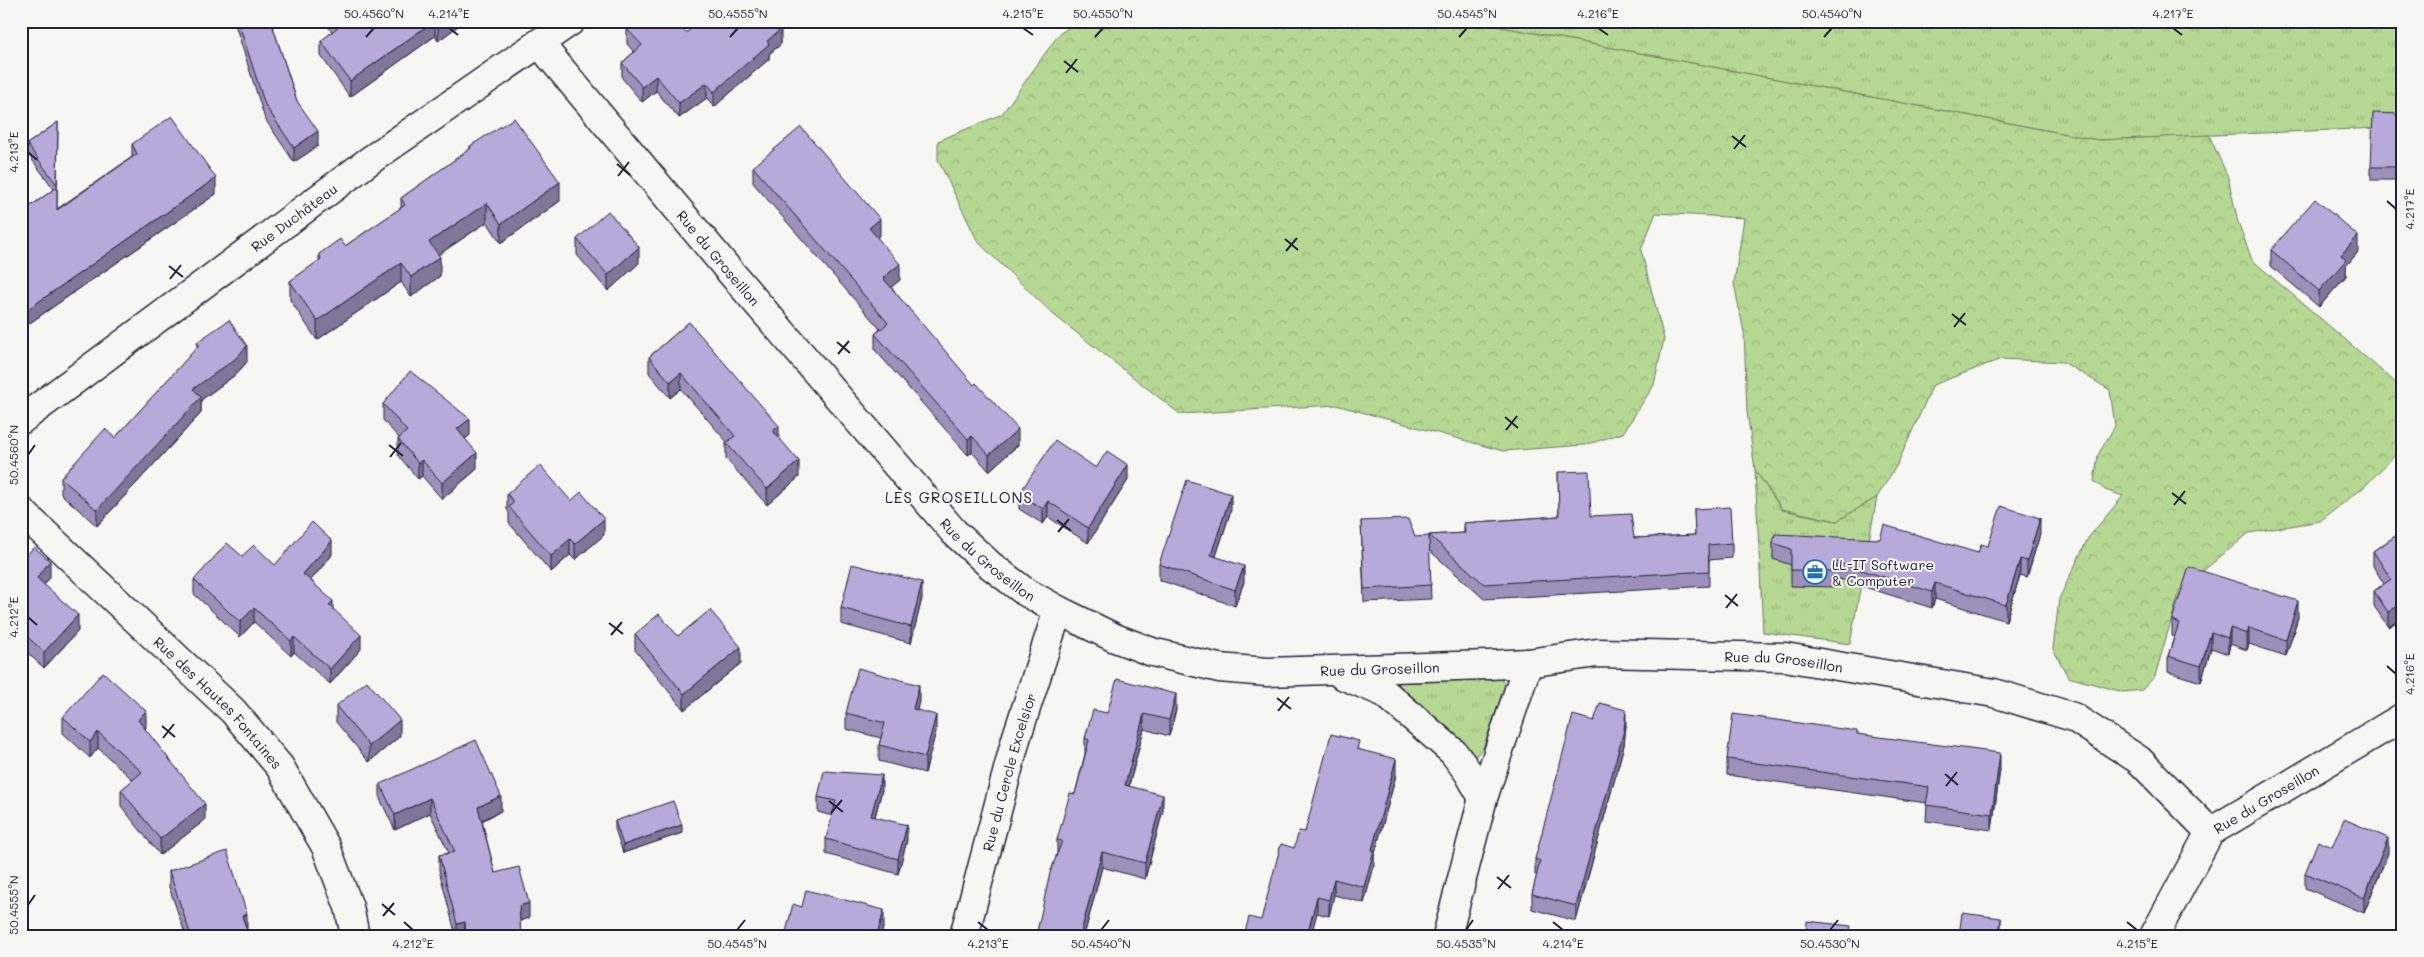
<svg xmlns="http://www.w3.org/2000/svg" width="2424" height="957" font-family="Mali,sans-serif">
<defs>
<pattern id="grass-tufts" width="24" height="20" patternUnits="userSpaceOnUse" patternTransform="scale(1.25)"><rect width="24" height="20" fill="#b5d892"/><path d="M3 7l-1-3M5 7V3M7 7l1-3M15 17l-1-3M17 17v-4M19 17l1-3" fill="none" stroke="#9bb97f"/></pattern>
<pattern id="forest-crowns" width="20" height="18" patternUnits="userSpaceOnUse" patternTransform="scale(1.25)"><rect width="20" height="18" fill="#b5d892"/><path d="M2 6a3 3 0 1 1 6 0M12 15a3 3 0 1 1 6 0" fill="none" stroke="#9bb97f"/></pattern>
</defs>
<rect width="100%" height="100%" fill="#f6f6f2"/>
<filter id="ink" filterUnits="userSpaceOnUse"><feTurbulence type="fractalNoise" baseFrequency=".02" numOctaves="2"/><feDisplacementMap in="SourceGraphic" scale="10" xChannelSelector="R" yChannelSelector="G"/><feConvolveMatrix kernelMatrix="1 2 1 2 8 2 1 2 1" color-interpolation-filters="sRGB"/></filter>
<g filter="url(#ink)">
<path fill="url(#grass-tufts)" stroke="#6c7d66" d="M 1470,21 L 2403,21 L 2403,127 L 2098,140 Z
M 1755,470 L 1782,510 L 1837,521 L 1877,497 L 1850,644 L 1763,632 Z
M 1498,673 L 1505,686 L 1483,748 L 1475,757 L 1466,757 L 1391,689 L 1394,678 Z"/>
<path fill="url(#forest-crowns)" stroke="#6c7d66" d="M 1078,21 L 1470,21 L 2098,140 L 2209,135 L 2228,177 L 2238,222 L 2252,260 L 2403,389 L 2403,447 L 2363,488 L 2320,521 L 2249,533 L 2180,590 L 2155,676 L 2142,690 L 2123,692 L 2068,677 L 2053,649 L 2059,599 L 2088,538 L 2123,496 L 2105,490 L 2094,481 L 2098,455 L 2115,426 L 2110,390 L 2063,362 L 2001,359 L 1933,385 L 1897,465 L 1877,497 L 1837,521 L 1782,509 L 1755,470 L 1747,411 L 1744,332 L 1734,284 L 1744,218 L 1656,213 L 1641,250 L 1664,339 L 1654,385 L 1623,433 L 1585,445 L 1503,451 L 1336,405 L 1180,414 L 1054,315 L 978,242 L 938,160 L 938,141 L 1002,114 L 1059,34 Z"/>
<g fill="none" stroke-linecap="round" stroke-linejoin="round">
<g stroke="#22223b" stroke-width="31">
<g id="street">
<path id="s1" d="M 539,43 L 727,268 L 954,532 L 990,565 L 1024,591 L 1058,610 L 1115,638 L 1152,652 L 1219,668 L 1267,672 L 1488,665 L 1528,663 L 1597,653 L 1785,657 L 1994,693 L 2073,717 L 2139,760 L 2210,832"/>
<path id="s2" d="M 21,511 L 233,711 L 280,767 L 326,847 L 349,907 L 355,936"/>
<path d="M 1342,675 L 1385,693 L 1453,752 L 1468,772 L 1483,798"/>
<path id="s3" d="M 2210,832 L 2403,717"/>
<path id="s4" d="M 964,936 L 1016,739 L 1058,610"/>
<path d="M 1447,936 L 1483,798 L 1528,663"/>
<path d="M 2154,936 L 2210,832"/>
</g>
</g>
<g stroke="#22223b" stroke-width="31">
<g id="secondary">
<path id="s5" d="M 21,420 L 369,161 L 571,21"/>
</g>
</g>
<use href="#street" stroke="#f6f6f2" stroke-width="28"/>
<use href="#secondary" stroke="#f6f6f2" stroke-width="28"/>
</g>
<path fill="#9d91bb" stroke="#22223b" d="M 234,21 L 271,21 L 297,101 L 318,146 L 294,162 L 265,119 Z
M 324,21 L 465,21 L 438,41 L 435,36 L 350,97 L 321,56 L 321,41 L 332,32 Z
M 700,21 L 789,21 L 780,28 L 781,44 L 769,54 L 769,59 L 714,107 L 707,98 L 679,118 L 656,91 L 642,102 L 622,78 L 622,63 L 634,52 L 627,44 L 627,29 L 663,27 L 686,33 Z
M 2403,114 L 2403,180 L 2371,180 L 2371,167 Z
M 58,122 L 57,209 L 132,157 L 132,144 L 216,194 L 21,329 L 21,213 L 54,189 L 27,153 L 27,144 Z
M 470,146 L 560,201 L 501,243 L 487,222 L 438,255 L 440,276 L 411,297 L 401,282 L 317,340 L 290,300 L 290,281 L 319,261 L 319,254 L 345,246 L 401,208 L 401,198 L 470,149 Z
M 753,167 L 880,235 L 877,237 L 900,280 L 891,287 L 1018,445 L 989,471 L 972,452 L 968,455 L 875,350 L 875,334 L 880,329 L 753,183 Z
M 577,239 L 639,263 L 608,291 L 577,255 Z
M 2271,250 L 2358,252 L 2346,266 L 2346,276 L 2319,307 L 2271,266 Z
M 689,322 L 779,438 L 799,477 L 767,505 L 726,459 L 726,443 L 727,442 L 681,389 L 670,398 L 649,373 L 649,357 Z
M 197,342 L 247,362 L 235,375 L 201,400 L 201,413 L 97,526 L 61,494 L 61,478 L 115,438 L 197,348 Z
M 383,404 L 470,435 L 465,439 L 477,469 L 442,499 L 422,476 L 418,479 L 398,455 L 398,439 L 399,438 L 383,420 Z
M 1096,468 L 1128,480 L 1088,543 L 1048,517 L 1043,524 L 1019,509 L 1019,494 Z
M 1558,472 L 1591,516 L 1634,538 L 1695,535 L 1694,509 L 1732,543 L 1732,558 L 1709,560 L 1709,586 L 1484,599 L 1429,550 L 1431,599 L 1364,602 L 1361,521 L 1429,544 L 1429,535 L 1464,533 L 1464,523 L 1559,516 Z
M 507,494 L 571,501 L 604,535 L 575,560 L 570,555 L 551,572 L 509,523 L 509,512 L 507,510 Z
M 1231,510 L 1216,556 L 1244,582 L 1235,606 L 1159,580 L 1159,564 Z
M 2403,531 L 2403,618 L 2388,627 L 2374,606 L 2374,591 L 2384,584 L 2373,566 L 2373,551 Z
M 2040,534 L 2027,577 L 2020,575 L 2006,621 L 1935,599 L 1932,608 L 1836,578 L 1835,587 L 1791,586 L 1791,565 L 1773,559 L 1773,543 L 1978,553 L 1988,546 Z
M 332,555 L 311,580 L 333,609 L 361,649 L 330,684 L 294,652 L 291,656 L 254,622 L 240,637 L 194,594 L 194,580 L 242,556 L 275,565 Z
M 21,561 L 50,577 L 44,585 L 78,631 L 44,668 L 21,647 Z
M 922,598 L 911,643 L 841,624 L 841,608 Z
M 2298,617 L 2286,656 L 2249,644 L 2247,650 L 2230,644 L 2228,654 L 2211,648 L 2201,682 L 2168,672 L 2168,656 L 2174,637 L 2172,636 L 2172,620 Z
M 635,634 L 678,636 L 741,663 L 684,710 L 635,650 Z
M 919,701 L 917,710 L 936,731 L 925,773 L 879,761 L 879,745 L 881,738 L 846,729 L 846,713 Z
M 336,706 L 400,736 L 369,762 L 336,722 Z
M 1176,710 L 1169,736 L 1144,729 L 1129,786 L 1163,810 L 1145,879 L 1102,867 L 1084,936 L 1037,936 L 1037,932 L 1057,853 L 1057,840 L 1075,794 L 1085,754 L 1085,738 L 1107,713 Z
M 63,717 L 146,727 L 145,729 L 205,820 L 160,855 L 121,806 L 121,790 L 133,780 L 98,748 L 90,758 L 63,733 Z
M 1594,721 L 1626,725 L 1624,745 L 1576,921 L 1532,909 L 1532,894 L 1537,875 L 1535,875 L 1535,859 Z
M 1857,734 L 2000,769 L 1992,830 L 1926,821 L 1927,803 L 1727,775 L 1727,759 Z
M 1359,749 L 1396,775 L 1374,857 L 1374,866 L 1364,903 L 1334,895 L 1329,916 L 1317,913 L 1261,920 L 1294,848 Z
M 380,784 L 501,811 L 482,821 L 495,873 L 529,918 L 520,921 L 521,936 L 456,936 L 439,870 L 439,855 L 449,853 L 430,813 L 395,830 L 380,799 Z
M 882,790 L 875,817 L 907,840 L 898,874 L 826,854 L 826,839 L 832,816 L 818,812 L 818,797 Z
M 615,821 L 682,833 L 623,853 L 615,829 Z
M 2332,847 L 2388,853 L 2364,913 L 2305,888 L 2305,873 Z
M 169,871 L 247,930 L 249,936 L 186,936 L 169,887 Z"/>
<path fill="#807698" stroke="#22223b" d="M 434,21 L 435,21 L 435,36 L 350,97 L 350,81 Z
M 443,21 L 465,21 L 438,41 L 438,25 Z
M 772,21 L 789,21 L 772,34 Z
M 781,29 L 781,44 L 769,54 L 769,59 L 714,107 L 714,92 L 767,41 Z
M 656,76 L 656,91 L 642,102 L 642,87 Z
M 707,83 L 707,98 L 679,118 L 679,103 Z
M 318,131 L 318,146 L 294,162 L 294,148 Z
M 216,178 L 216,194 L 21,329 L 21,314 Z
M 560,182 L 560,201 L 501,243 L 501,224 Z
M 487,203 L 487,222 L 429,261 L 429,242 Z
M 880,219 L 880,235 L 869,244 L 869,228 Z
M 2358,236 L 2358,252 L 2346,266 L 2346,276 L 2319,307 L 2319,291 L 2341,255 Z
M 639,247 L 639,263 L 608,291 L 608,275 Z
M 440,257 L 440,276 L 411,297 L 411,277 Z
M 401,263 L 401,282 L 317,340 L 317,321 Z
M 900,264 L 900,280 L 883,294 L 883,278 Z
M 247,346 L 247,362 L 235,375 L 201,400 L 201,413 L 97,526 L 97,510 L 193,389 Z
M 681,373 L 681,389 L 670,398 L 670,382 Z
M 470,419 L 470,435 L 457,445 L 457,429 Z
M 779,426 L 779,442 L 773,431 Z
M 1018,429 L 1018,445 L 989,471 L 989,455 Z
M 972,436 L 972,452 L 968,455 L 968,439 Z
M 477,453 L 477,469 L 442,499 L 442,483 Z
M 422,460 L 422,476 L 418,479 L 418,463 Z
M 799,461 L 799,477 L 767,505 L 767,489 Z
M 1128,465 L 1128,480 L 1088,543 L 1088,528 Z
M 1231,494 L 1231,510 L 1211,571 L 1211,555 Z
M 1048,501 L 1048,517 L 1043,524 L 1043,509 Z
M 2040,518 L 2040,534 L 2027,577 L 2027,561 Z
M 604,519 L 604,535 L 575,560 L 575,544 Z
M 570,539 L 570,555 L 551,572 L 551,556 Z
M 332,541 L 332,555 L 303,589 L 303,574 Z
M 2020,559 L 2020,575 L 2006,621 L 2006,605 Z
M 50,561 L 50,577 L 37,594 L 37,578 Z
M 1244,566 L 1244,582 L 1235,606 L 1235,590 Z
M 922,582 L 922,598 L 911,643 L 911,627 Z
M 1935,583 L 1935,599 L 1932,608 L 1932,592 Z
M 333,601 L 333,616 L 329,605 Z
M 2298,601 L 2298,617 L 2286,656 L 2286,640 Z
M 2403,603 L 2403,618 L 2388,627 L 2388,612 Z
M 254,608 L 254,622 L 240,637 L 240,622 Z
M 78,615 L 78,631 L 44,668 L 44,652 Z
M 2230,628 L 2230,644 L 2228,654 L 2228,638 Z
M 2249,628 L 2249,644 L 2247,650 L 2247,634 Z
M 2211,632 L 2211,648 L 2201,682 L 2201,666 Z
M 361,635 L 361,649 L 330,684 L 330,669 Z
M 294,637 L 294,652 L 291,656 L 291,641 Z
M 741,647 L 741,663 L 684,710 L 684,694 Z
M 919,685 L 919,701 L 913,725 L 913,709 Z
M 1176,694 L 1176,710 L 1169,736 L 1169,720 Z
M 1626,710 L 1626,725 L 1624,745 L 1576,921 L 1576,906 Z
M 146,711 L 146,727 L 138,736 L 138,720 Z
M 1144,714 L 1144,729 L 1125,800 L 1125,785 Z
M 936,715 L 936,731 L 925,773 L 925,757 Z
M 400,720 L 400,736 L 369,762 L 369,746 Z
M 98,732 L 98,748 L 90,758 L 90,742 Z
M 2000,753 L 2000,769 L 1992,830 L 1992,814 Z
M 1396,759 L 1396,775 L 1374,857 L 1374,866 L 1364,903 L 1364,887 L 1372,850 Z
M 882,775 L 882,790 L 871,831 L 871,816 Z
M 1163,795 L 1163,810 L 1145,879 L 1145,863 Z
M 501,796 L 501,811 L 478,822 L 478,807 Z
M 430,798 L 430,813 L 395,830 L 395,815 Z
M 205,804 L 205,820 L 160,855 L 160,839 Z
M 682,825 L 682,833 L 623,853 L 623,845 Z
M 907,825 L 907,840 L 898,874 L 898,859 Z
M 2388,838 L 2388,853 L 2364,913 L 2364,898 Z
M 1102,852 L 1102,867 L 1084,936 L 1080,936 Z
M 1334,879 L 1334,895 L 1329,916 L 1329,900 Z
M 1317,897 L 1317,913 L 1311,936 L 1307,936 Z
M 529,903 L 529,918 L 519,921 L 519,906 Z
M 884,910 L 884,925 L 881,936 L 877,936 Z
M 247,914 L 247,930 L 242,916 Z
M 2001,918 L 2001,936 L 1999,936 Z
M 465,922 L 465,936 L 457,936 L 457,924 Z"/>
<path fill="#b7a9d9" stroke="#22223b" d="M 238,21 L 271,21 L 297,101 L 318,131 L 294,148 L 265,105 Z
M 336,21 L 434,21 L 350,81 L 321,41 L 339,26 Z
M 435,21 L 443,21 L 438,25 Z
M 636,21 L 657,21 L 663,27 L 670,21 L 676,21 L 686,33 L 700,21 L 774,21 L 781,29 L 767,41 L 769,44 L 714,92 L 707,83 L 679,103 L 656,76 L 642,87 L 622,63 L 642,45 L 627,29 Z
M 2373,113 L 2403,114 L 2403,167 L 2371,167 Z
M 172,116 L 216,178 L 21,314 L 21,213 L 57,187 L 57,210 L 137,154 L 132,144 Z
M 514,118 L 560,182 L 501,224 L 487,203 L 429,242 L 440,257 L 411,277 L 401,263 L 317,321 L 290,281 L 321,259 L 319,254 L 340,239 L 345,246 L 405,205 L 401,198 L 471,148 L 470,146 Z
M 58,122 L 57,185 L 27,144 Z
M 801,127 L 880,219 L 869,228 L 900,264 L 883,278 L 974,385 L 976,383 L 1018,429 L 989,455 L 972,436 L 968,439 L 875,334 L 888,323 L 753,167 Z
M 2315,199 L 2358,236 L 2341,255 L 2346,260 L 2319,291 L 2271,250 Z
M 608,211 L 639,247 L 608,275 L 577,239 Z
M 229,320 L 247,346 L 235,359 L 193,389 L 201,397 L 97,510 L 61,478 L 105,429 L 115,438 L 199,345 L 197,342 Z
M 689,322 L 779,426 L 773,431 L 799,461 L 767,489 L 726,443 L 735,436 L 681,373 L 670,382 L 649,357 Z
M 410,371 L 470,419 L 457,429 L 477,453 L 442,483 L 422,460 L 418,463 L 398,439 L 407,431 L 383,404 Z
M 1055,440 L 1096,468 L 1107,451 L 1128,465 L 1088,528 L 1048,501 L 1043,509 L 1019,494 Z
M 540,465 L 571,501 L 581,492 L 604,519 L 575,544 L 570,539 L 551,556 L 509,507 L 514,502 L 507,494 Z
M 1589,471 L 1591,516 L 1631,514 L 1634,538 L 1695,535 L 1694,509 L 1730,507 L 1732,543 L 1708,545 L 1709,571 L 1484,584 L 1429,535 L 1465,533 L 1464,523 L 1559,516 L 1558,472 Z
M 1187,480 L 1231,494 L 1211,555 L 1244,566 L 1235,590 L 1159,564 Z
M 2001,506 L 2040,518 L 2027,561 L 2020,559 L 2006,605 L 1935,583 L 1932,592 L 1836,562 L 1835,571 L 1791,570 L 1791,549 L 1773,543 L 1775,534 L 1880,539 L 1884,525 L 1978,553 L 1981,544 L 1988,546 Z
M 1408,519 L 1415,537 L 1429,536 L 1431,585 L 1364,589 L 1361,521 Z
M 312,522 L 332,541 L 303,574 L 333,601 L 329,605 L 361,635 L 330,669 L 294,637 L 291,641 L 254,608 L 240,622 L 194,580 L 227,543 L 242,556 L 254,545 L 275,565 Z
M 2403,531 L 2403,603 L 2388,612 L 2374,591 L 2391,579 L 2373,551 Z
M 34,547 L 50,561 L 37,578 L 78,615 L 44,652 L 21,631 L 21,561 Z
M 852,564 L 922,582 L 911,627 L 841,608 Z
M 2189,567 L 2298,601 L 2286,640 L 2249,628 L 2247,634 L 2230,628 L 2228,638 L 2211,632 L 2201,666 L 2168,656 L 2179,623 L 2172,620 Z
M 710,610 L 741,647 L 684,694 L 635,634 L 659,614 L 678,636 Z
M 858,668 L 919,685 L 913,709 L 936,715 L 925,757 L 879,745 L 885,723 L 846,713 Z
M 103,672 L 146,711 L 138,720 L 205,804 L 160,839 L 121,790 L 142,772 L 98,732 L 90,742 L 63,717 Z
M 1117,679 L 1176,694 L 1169,720 L 1144,714 L 1125,785 L 1163,795 L 1145,863 L 1102,852 L 1080,936 L 1051,936 L 1037,932 L 1050,873 L 1062,841 L 1057,840 L 1070,793 L 1075,794 L 1089,740 L 1085,738 L 1093,710 L 1107,713 Z
M 367,681 L 400,720 L 369,746 L 336,706 Z
M 1600,703 L 1626,710 L 1624,730 L 1576,906 L 1532,894 L 1540,861 L 1535,859 L 1573,715 L 1594,721 Z
M 1733,714 L 1857,731 L 1857,734 L 2000,753 L 1992,814 L 1926,805 L 1929,787 L 1727,759 Z
M 1331,734 L 1359,741 L 1357,749 L 1396,759 L 1372,850 L 1374,850 L 1364,887 L 1334,879 L 1329,900 L 1317,897 L 1307,936 L 1244,936 L 1249,917 L 1261,920 L 1281,844 L 1294,848 L 1299,831 L 1305,832 Z
M 476,740 L 501,796 L 478,807 L 495,873 L 519,867 L 529,903 L 519,906 L 521,936 L 466,936 L 465,922 L 457,924 L 439,855 L 455,852 L 430,798 L 395,815 L 380,784 Z
M 824,771 L 882,775 L 871,816 L 907,825 L 898,859 L 826,839 L 836,801 L 818,797 Z
M 673,801 L 682,825 L 623,845 L 615,821 Z
M 2344,819 L 2388,838 L 2364,898 L 2305,873 L 2318,841 L 2332,847 Z
M 227,851 L 247,914 L 242,916 L 249,936 L 191,936 L 169,871 Z
M 806,890 L 884,910 L 877,936 L 785,936 L 793,904 L 802,907 Z
M 1962,913 L 2001,918 L 1999,936 L 1959,936 Z
M 1807,921 L 1851,926 L 1849,936 L 1806,936 Z"/>
</g>
<path fill="none" stroke="#22223b" stroke-width="2" d="M 449,28 L 458,35M 1023,28 L 1033,35M 1598,28 L 1608,35M 2173,28 L 2182,35M 366,37 L 374,28M 730,37 L 738,28M 1095,37 L 1103,28M 1459,37 L 1467,28M 1824,37 L 1832,28M 1064,61 L 1078,72M 1066,73 L 1077,59M 1732,136 L 1746,147M 1734,149 L 1745,135M 28,152 L 37,160M 617,164 L 630,175M 618,176 L 629,162M 2387,201 L 2396,209M 1285,239 L 1298,250M 1286,251 L 1297,238M 169,266 L 183,277M 170,279 L 181,265M 1952,314 L 1966,325M 1954,327 L 1965,313M 837,342 L 850,353M 838,354 L 849,341M 1505,417 L 1518,428M 1506,430 L 1517,416M 389,445 L 403,456M 28,455 L 35,445M 390,457 L 401,443M 2172,493 L 2186,504M 2174,505 L 2185,491M 1057,520 L 1071,531M 1058,532 L 1069,519M 1725,595 L 1738,606M 1726,608 L 1737,594M 28,617 L 37,625M 609,623 L 623,634M 611,635 L 622,622M 2387,666 L 2396,674M 1277,698 L 1291,709M 1278,711 L 1289,697M 162,726 L 175,737M 163,738 L 174,724M 1945,774 L 1958,785M 1946,786 L 1957,772M 829,801 L 843,812M 831,813 L 842,800M 1497,877 L 1511,888M 1498,889 L 1509,875M 382,904 L 395,915M 28,905 L 35,895M 383,916 L 394,903M 404,922 L 413,930M 978,922 L 988,930M 1553,922 L 1563,930M 2127,922 L 2137,930M 737,930 L 745,920M 1101,930 L 1109,920M 1466,930 L 1473,920M 1830,930 L 1838,920"/>
<defs>
<g id="office-ring" transform="scale(1.25)"><circle r="9.5" fill="#f6f6f2" stroke="#1f6fb2" stroke-width="1.5"/><path d="M-6-3h4V-5.5h4V-3h4V5H-6ZM-1-4.5V-3h2v-1.5ZM-6 0V1H6V0Z" fill="#1f6fb2"/></g>
</defs>
<g fill-rule="evenodd">
<use href="#office-ring" x="1815" y="572"/>
</g>
<g text-anchor="middle" dominant-baseline="central" stroke-width="4" stroke-linejoin="round" paint-order="stroke">
<g font-size="14" fill="#22223b" stroke="#f6f6f2">
<text stroke="none"><textPath href="#s5" startOffset="340">Rue Duchâteau</textPath></text>
<text stroke="none"><textPath href="#s1" startOffset="280">Rue du Groseillon</textPath></text>
<text stroke="none"><textPath href="#s1" startOffset="685">Rue du Groseillon</textPath></text>
<text stroke="none"><textPath href="#s1" startOffset="1510">Rue du Groseillon</textPath></text>
<text stroke="none"><textPath href="#s1" startOffset="1105">Rue du Groseillon</textPath></text>
<text stroke="none"><textPath href="#s2" startOffset="275">Rue des Hautes Fontaines</textPath></text>
<text stroke="none"><textPath href="#s4" startOffset="170">Rue du Cercle Excelsior</textPath></text>
<text stroke="none"><textPath href="#s3" startOffset="65">Rue du Groseillon</textPath></text>
</g>
<g font-size="14" fill="#22223b" stroke="#f6f6f2" text-anchor="start">
<text x="1832" y="564">LL-IT Software<tspan x="1832" dy="16">&amp; Computer</tspan></text>
</g>
<g font-size="15" letter-spacing="1" fill="#22223b" stroke="#f6f6f2">
<text x="959" y="497">LES GROSEILLONS</text>
</g>
</g>
<rect width="2424" height="957" fill="none" stroke="#f6f6f2" stroke-width="55"/>
<rect x="28" y="28" width="2368" height="902" fill="none" stroke="#22223b" stroke-width="2"/>
<g font-size="12" text-anchor="middle" fill="#22223b">
<text x="374" y="18">50.4560°N</text>
<text x="449" y="18">4.214°E</text>
<text x="738" y="18">50.4555°N</text>
<text x="1023" y="18">4.215°E</text>
<text x="1103" y="18">50.4550°N</text>
<text x="1467" y="18">50.4545°N</text>
<text x="1598" y="18">4.216°E</text>
<text x="1832" y="18">50.4540°N</text>
<text x="2173" y="18">4.217°E</text>
<text transform="translate(14 152) rotate(-90)" y="4">4.213°E</text>
<text transform="translate(2410 209) rotate(-90)" y="4">4.217°E</text>
<text transform="translate(14 455) rotate(-90)" y="4">50.4560°N</text>
<text transform="translate(14 617) rotate(-90)" y="4">4.212°E</text>
<text transform="translate(2410 674) rotate(-90)" y="4">4.216°E</text>
<text transform="translate(14 905) rotate(-90)" y="4">50.4555°N</text>
<text x="413" y="948">4.212°E</text>
<text x="737" y="948">50.4545°N</text>
<text x="988" y="948">4.213°E</text>
<text x="1101" y="948">50.4540°N</text>
<text x="1466" y="948">50.4535°N</text>
<text x="1563" y="948">4.214°E</text>
<text x="1830" y="948">50.4530°N</text>
<text x="2137" y="948">4.215°E</text>
</g>
</svg>
